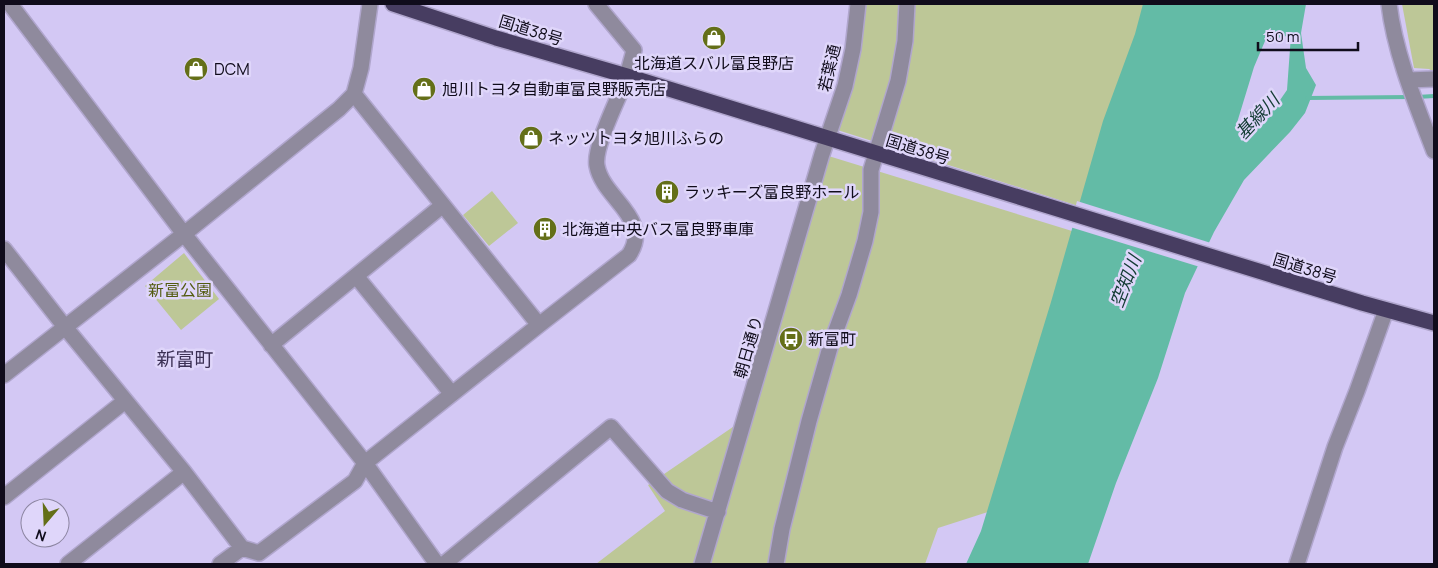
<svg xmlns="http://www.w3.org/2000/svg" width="1438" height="568" font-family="Manrope,'Noto Sans JP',sans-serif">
<rect width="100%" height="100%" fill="#d3c8f4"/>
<path fill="#bdc797" d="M 858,4 L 1158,4 L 1091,210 L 831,128 Z
M 1402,4 L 1434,4 L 1434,72 L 1429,69 L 1414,68 Z
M 822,154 L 1085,235 L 994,510 L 938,528 L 925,564 L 596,564 L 665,511 L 648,485 L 746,418 Z
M 492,191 L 518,223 L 489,246 L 463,215 Z
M 184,253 L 219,299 L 181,330 L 145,286 Z"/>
<path fill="#63bba6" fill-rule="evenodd" d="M 1143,4 L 1306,4 L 1301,33 L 1306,68 L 1316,85 L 1305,113 L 1290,132 L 1244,180 L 1214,232 L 1185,293 L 1158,378 L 1116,483 L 1088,564 L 966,564 L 981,531 L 1051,302 L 1103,121 L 1135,34 ZM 1291,35 L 1287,90 L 1264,123 L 1236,126 L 1254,67 L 1265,41 Z"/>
<path fill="#d3c8f4" d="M 1077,201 L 1211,243 L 1200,267 L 1070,227 Z"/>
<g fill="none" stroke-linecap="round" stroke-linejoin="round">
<path stroke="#63bba6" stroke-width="4" d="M 1417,97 L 1434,96
M 1307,98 L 1410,97"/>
<g stroke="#b0a6cd" stroke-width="18">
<path id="minor" d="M 10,4 L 184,234 L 365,463 L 437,564
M 1389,4 C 1395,54 1416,104 1434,151
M 1408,80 L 1434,79
M 354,94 L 539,325
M 4,249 L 65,327 L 184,472 L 242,548 L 259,553 L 355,481 L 365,463 L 539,325 L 629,255 C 653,218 603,199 597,166 C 593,147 620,96 627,76 C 629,68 632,59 634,50 L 596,4
M 356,276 L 452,394
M 271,345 L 443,205
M 4,375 L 184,234 L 339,109 L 354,94 L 361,68 L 370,4
M 4,497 L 125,401
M 68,564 L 184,472
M 220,564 L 242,548
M 444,564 L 611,427 L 667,491 L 682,500 L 718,512
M 702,564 L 822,154 L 845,86 L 853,49 L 858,4
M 776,564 L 782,529 L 809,421 L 831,344 L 849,295 L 865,241 L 871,212 L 871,170 L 898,81 L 905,41 L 907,4
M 1297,564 L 1335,447 L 1357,391 L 1386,310"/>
</g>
<g stroke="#b0a6cd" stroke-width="18">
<path id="highway" d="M 393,4 L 496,38 L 627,76 L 1362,303 L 1434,323"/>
</g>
<use href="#minor" stroke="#8f8a9d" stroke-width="15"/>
<use href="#highway" stroke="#473d61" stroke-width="15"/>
</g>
<defs>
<g id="shop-disc" transform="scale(1.25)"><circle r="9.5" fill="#646f18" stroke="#dfd6fa"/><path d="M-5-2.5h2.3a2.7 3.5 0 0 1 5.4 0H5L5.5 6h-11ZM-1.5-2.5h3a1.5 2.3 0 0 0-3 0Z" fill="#fff"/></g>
<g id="building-disc" transform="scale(1.25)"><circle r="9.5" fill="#646f18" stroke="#dfd6fa"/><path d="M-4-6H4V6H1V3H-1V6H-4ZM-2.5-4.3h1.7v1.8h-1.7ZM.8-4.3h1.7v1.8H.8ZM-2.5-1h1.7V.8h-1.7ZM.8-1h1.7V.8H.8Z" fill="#fff"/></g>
<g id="bus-disc" transform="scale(1.25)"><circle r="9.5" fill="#646f18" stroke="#dfd6fa"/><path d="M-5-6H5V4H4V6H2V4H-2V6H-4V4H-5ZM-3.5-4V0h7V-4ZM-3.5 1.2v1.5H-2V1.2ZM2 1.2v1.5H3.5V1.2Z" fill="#fff"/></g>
</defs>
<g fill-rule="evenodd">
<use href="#shop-disc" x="714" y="38"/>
<use href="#shop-disc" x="196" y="69"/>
<use href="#shop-disc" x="424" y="89"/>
<use href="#shop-disc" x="531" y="138"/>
<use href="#building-disc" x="667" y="192"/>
<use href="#building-disc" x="545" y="229"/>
<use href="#bus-disc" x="791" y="339"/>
</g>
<g text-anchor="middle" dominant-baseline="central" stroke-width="5" stroke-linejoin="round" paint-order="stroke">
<g font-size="16" fill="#100c1b" stroke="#dfd6fa">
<text transform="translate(531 30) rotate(17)">国道38号</text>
<text transform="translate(829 68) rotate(-77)">若葉通</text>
<text transform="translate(918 149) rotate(17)">国道38号</text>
<text transform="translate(1305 268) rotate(17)">国道38号</text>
<text transform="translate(748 347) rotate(-74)">朝日通り</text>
</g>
<g font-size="16" fill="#100c1b" stroke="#dfd6fa" text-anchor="start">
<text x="714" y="63" text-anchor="middle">北海道スバル富良野店</text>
<text x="214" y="69">DCM</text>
<text x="442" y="89">旭川トヨタ自動車富良野販売店</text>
<text x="548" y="138">ネッツトヨタ旭川ふらの</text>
<text x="684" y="192">ラッキーズ富良野ホール</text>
<text x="562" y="229">北海道中央バス富良野車庫</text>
<text x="808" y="339">新富町</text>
</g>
<g font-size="16" fill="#535c10" stroke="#dfd6fa">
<text x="180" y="290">新冨公園</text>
</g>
<g font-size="18" font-style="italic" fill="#123b33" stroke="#dfd6fa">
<text transform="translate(1257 116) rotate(-47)">基線川</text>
<text transform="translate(1125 281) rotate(-69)">空知川</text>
</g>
<g font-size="19" fill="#3c3155" stroke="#dfd6fa">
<text x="185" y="359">新富町</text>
</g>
</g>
<rect width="1438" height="568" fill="none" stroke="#100c1b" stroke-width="10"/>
<g transform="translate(45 523) rotate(199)"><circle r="24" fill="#dfd6fa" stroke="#8c85a1"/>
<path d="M0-4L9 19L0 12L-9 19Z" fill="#646f18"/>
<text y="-8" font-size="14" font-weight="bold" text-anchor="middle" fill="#100c1b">N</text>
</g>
<path d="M1258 42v8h100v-8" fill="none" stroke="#100c1b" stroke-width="2.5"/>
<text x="1266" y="42" font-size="15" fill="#100c1b" stroke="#dfd6fa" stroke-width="4" paint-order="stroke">50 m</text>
</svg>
